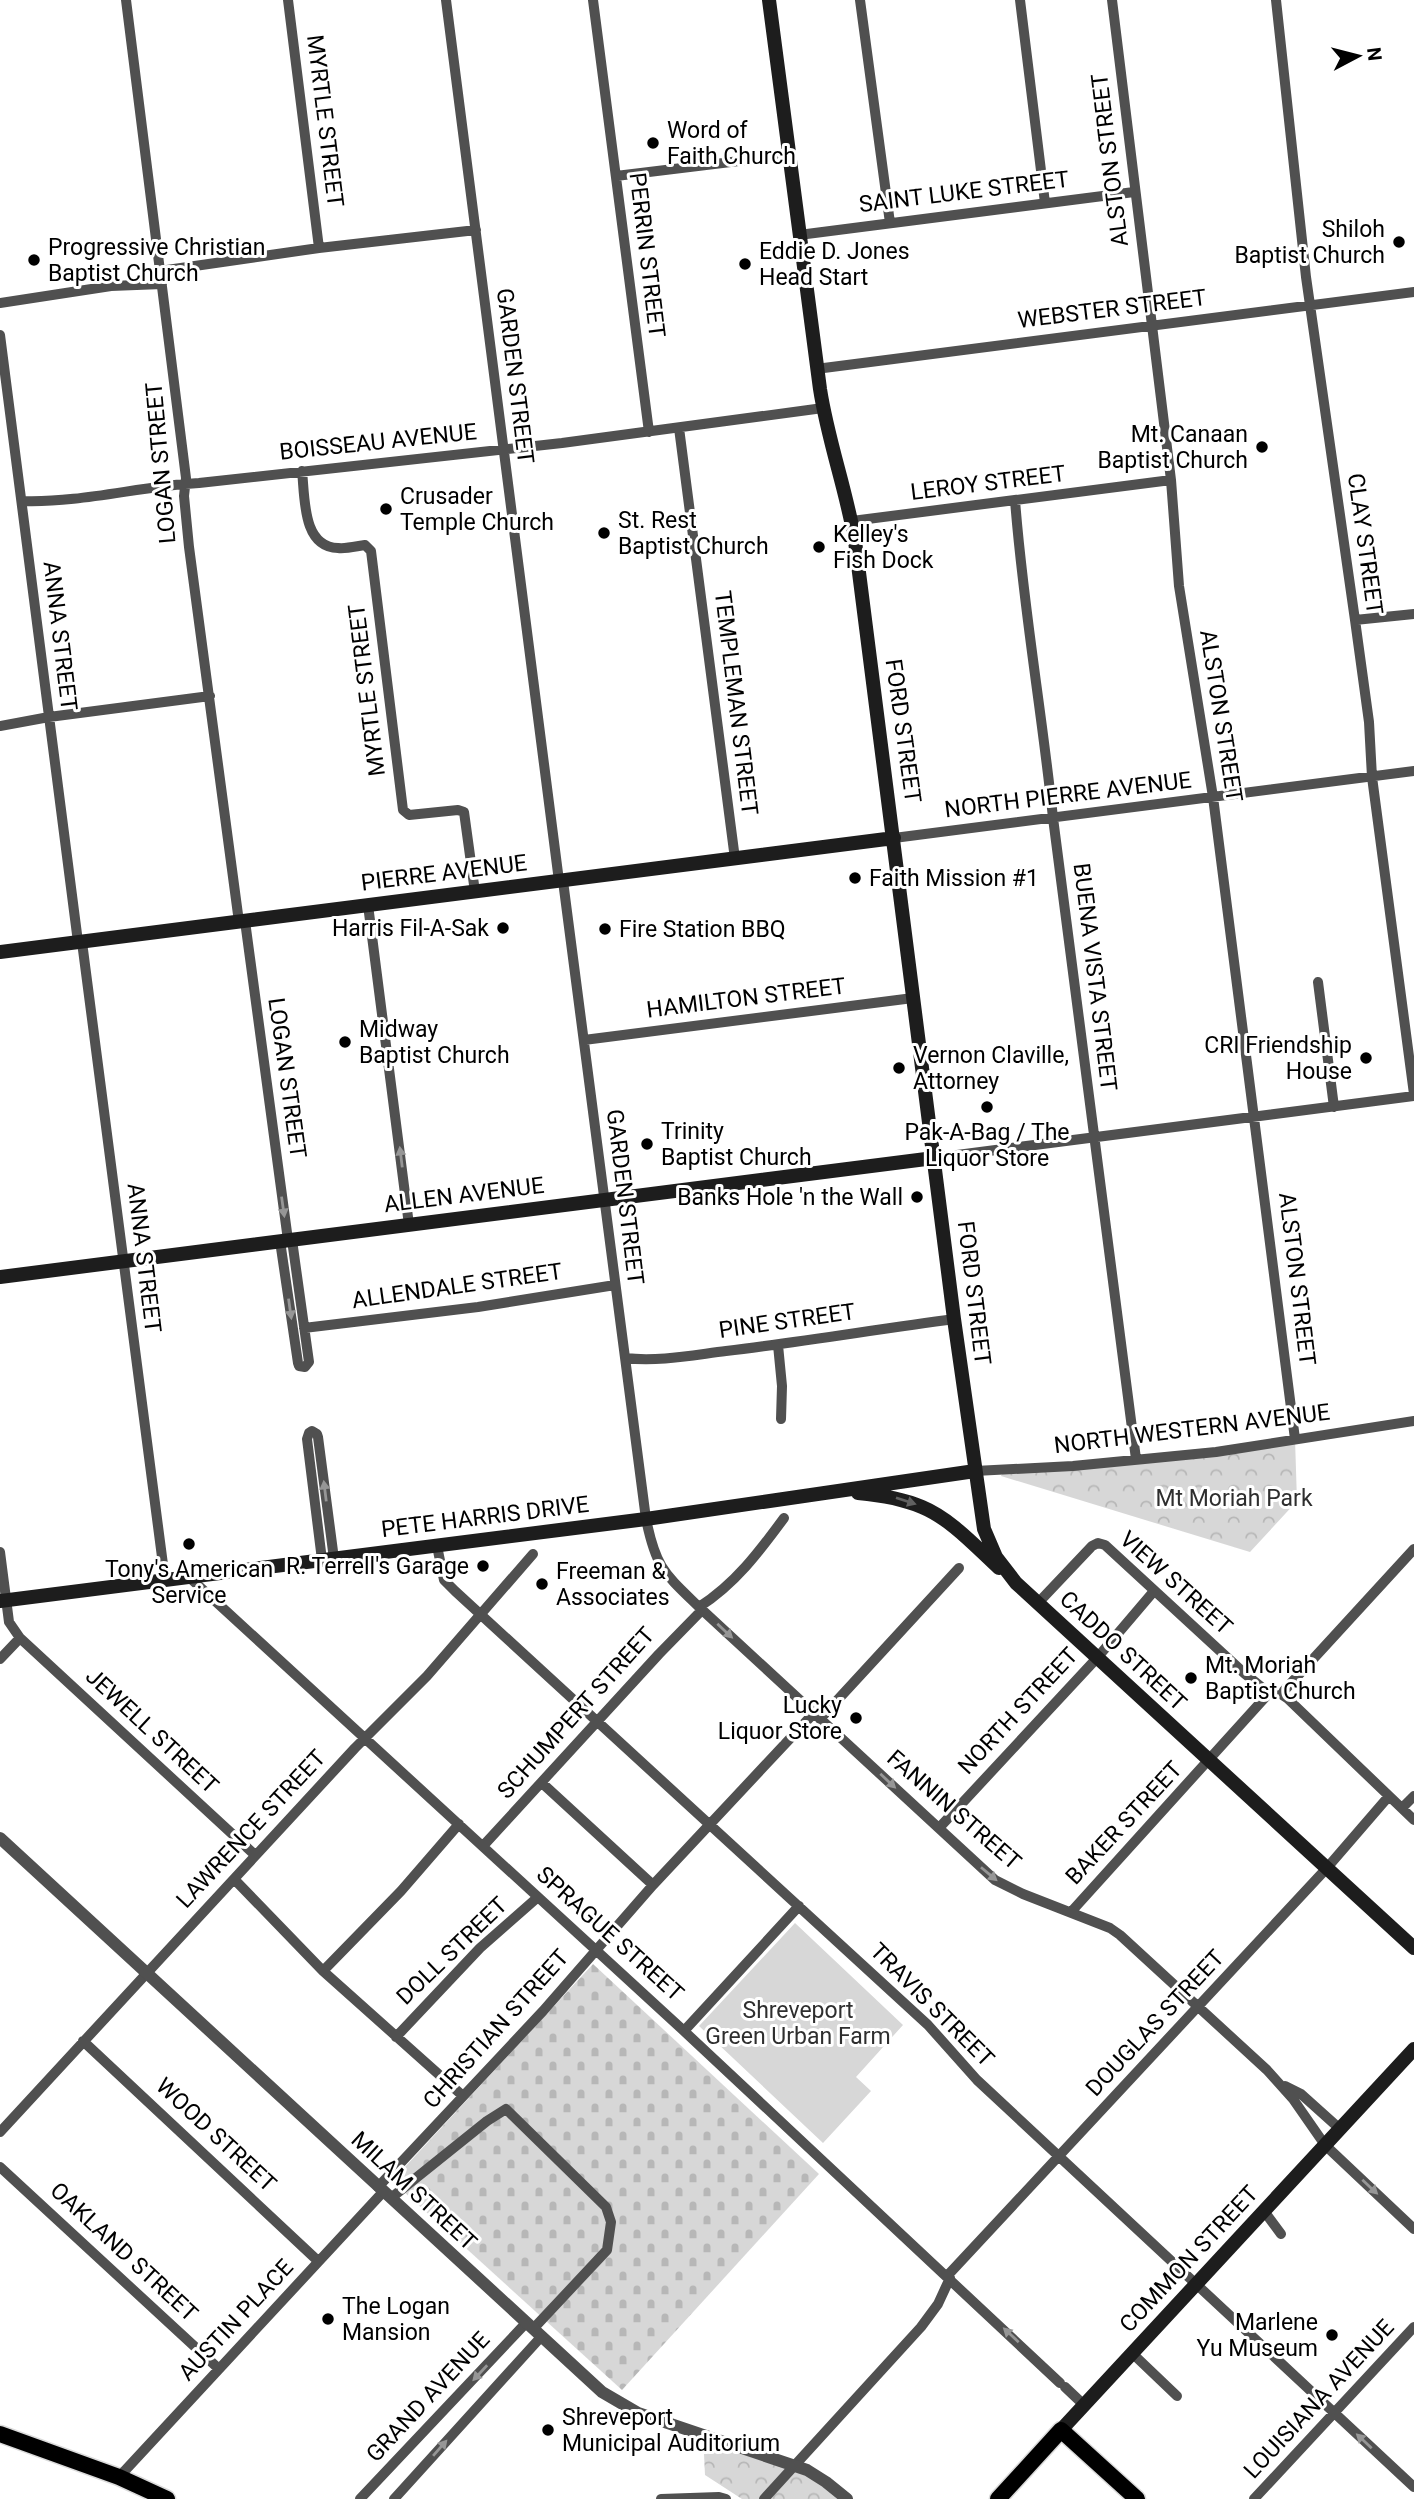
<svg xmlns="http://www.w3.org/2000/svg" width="1414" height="2499" font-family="Roboto,sans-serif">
<defs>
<pattern id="forest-crowns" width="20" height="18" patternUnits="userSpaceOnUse" patternTransform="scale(1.75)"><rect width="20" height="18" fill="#d7d7d7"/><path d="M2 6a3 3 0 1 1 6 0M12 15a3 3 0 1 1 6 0" fill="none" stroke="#b7b7b7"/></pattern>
<pattern id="cemetery-stones" width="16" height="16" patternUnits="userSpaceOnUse" patternTransform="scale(1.75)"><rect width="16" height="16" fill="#d7d7d7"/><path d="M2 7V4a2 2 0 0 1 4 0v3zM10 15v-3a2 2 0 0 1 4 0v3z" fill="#b7b7b7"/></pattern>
</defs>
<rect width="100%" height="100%" fill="#fff"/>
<path fill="url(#forest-crowns)" d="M 1295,1439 L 1297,1501 L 1250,1552 L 1001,1476 L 1006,1469 Z
M 714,2439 L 807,2470 L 847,2499 L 742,2499 L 705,2475 L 704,2454 Z"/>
<path fill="url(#cemetery-stones)" d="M 593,1964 L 819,2174 L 622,2390 L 392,2181 Z"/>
<path fill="#d7d7d7" d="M 795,1923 L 903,2025 L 856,2077 L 871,2091 L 823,2143 L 699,2026 Z"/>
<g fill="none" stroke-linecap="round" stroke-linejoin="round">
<g stroke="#dbdbdb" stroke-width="19">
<path id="primary" d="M 0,2434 L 119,2477 L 167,2499
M 998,2499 L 1061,2430 L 1137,2499"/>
</g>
<path stroke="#505050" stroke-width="10" d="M 126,0 L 186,478 L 184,496 L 189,547 L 239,922
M 288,0 L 319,248
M 446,0 L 559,881
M 593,0 L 649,432
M 860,0 L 890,223
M 1020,0 L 1045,203
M 1112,0 L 1171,480 L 1179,586 L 1213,797 L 1295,1439
M 1276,0 L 1306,277 L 1355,620 L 1369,722 L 1372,777 L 1414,1094
M 616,176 L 789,155
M 799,235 L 1134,192
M 160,271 L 319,248 L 476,230
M 0,303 L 111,286 L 162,284
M 0,335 L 78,942
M 816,369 L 1414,292
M 679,428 L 735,859
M 302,471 C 305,497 302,547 338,548 C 347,549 357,546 365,545 L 371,551 L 403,810 L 409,815 L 458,810 L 464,812 L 475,892
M 1015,500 C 1023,606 1042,712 1053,818 L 1136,1459
M 22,501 C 82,503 140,486 199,483 L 562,443 L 823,408
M 852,521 L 1171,480
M 1355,620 L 1414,614
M 0,726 L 49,717 L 210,696
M 894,838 L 1414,771
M 563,881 L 646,1519 C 656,1568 664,1573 699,1607 L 995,1880 L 1023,1894 L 1110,1928 L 1120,1935 L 1267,2070 L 1293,2099 L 1325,2145 L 1414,2229
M 368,905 L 409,1225
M 245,921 L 288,1240
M 82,942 L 165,1580
M 1318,982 L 1334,1107
M 584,1040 L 913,998
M 934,1158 L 1414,1096
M 280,1241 L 298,1363 L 299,1366 L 305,1367 L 309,1362 L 292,1240
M 304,1328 L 478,1307 L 615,1285
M 778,1345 L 782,1386 L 781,1419
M 625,1358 C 658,1362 693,1355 726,1351 C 802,1342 878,1329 954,1319
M 975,1471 L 1073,1466 L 1216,1452 L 1414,1421
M 437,1546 L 444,1580 L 455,1591 L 928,2025 L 977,2080 L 1414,2487
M 0,1552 L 9,1622 L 20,1638 L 0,1659
M 322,1560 L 307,1439 L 309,1433 L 312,1431 L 317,1434 L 318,1437 L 334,1559
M 189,1577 L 684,2031 L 1060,2383
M 1038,1603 L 1092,1546 L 1098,1543 L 1105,1545 L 1244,1673 L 1270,1694 L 1281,1694 L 1287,1698 L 1414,1820
M 699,1607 C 735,1584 759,1552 784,1518
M 20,1638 L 255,1855
M 1281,1694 L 1414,1549
M 820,1719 L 959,1568
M 542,1783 L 653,1885
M 1402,1808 L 1414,1796
M 939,1828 L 1097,1658 L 1154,1591
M 483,1846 L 659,1654 L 702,1610
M 234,1879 L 323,1971 L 463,2096
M 1071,1912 L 1269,1693
M 323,1971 L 401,1891 L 459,1824
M 684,2031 L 799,1906
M 396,2037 L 480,1948 L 538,1897
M 83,2041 L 318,2261
M 1285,2086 L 1301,2094 L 1340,2129
M 0,2132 L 355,1748 L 427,1676 L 533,1554
M 0,2167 L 219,2369
M 378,2187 L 543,2011 L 653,1885 L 814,1713
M 391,2198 L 487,2121 L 506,2109 L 606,2207 L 611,2222 L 607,2250 L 533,2329
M 1264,2211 L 1281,2234
M 948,2275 L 1326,1869 L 1389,1796
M 1133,2354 L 1177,2396
M 1065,2387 L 1084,2405
M 119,2477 L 383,2192
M 360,2499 L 526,2323
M 394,2499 L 541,2337
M 661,2499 L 719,2497 L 726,2499
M 764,2499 L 921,2327 L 938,2304 L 950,2278
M 1254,2499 L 1414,2327"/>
<path stroke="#505050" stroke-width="12" d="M 0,1838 L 602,2392 L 638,2413 L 807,2470 L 826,2482 L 847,2499"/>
<path stroke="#1d1d1d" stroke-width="14" d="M 769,0 L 820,389 C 828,441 846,489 855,541 L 954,1319 L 984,1529 L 996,1557 L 1016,1583 L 1414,1948
M 0,952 L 894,838
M 0,1277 L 934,1158
M 858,1493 C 880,1495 901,1498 922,1507 C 951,1519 976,1547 999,1568
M 0,1601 L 646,1519 L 975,1471
M 1061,2430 L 1414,2049"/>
<use href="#primary" stroke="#000" stroke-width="16"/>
</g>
<defs><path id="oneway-solid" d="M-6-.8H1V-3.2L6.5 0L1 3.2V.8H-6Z" transform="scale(1.75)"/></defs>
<g fill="#969696">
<use href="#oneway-solid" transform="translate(401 1157) rotate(-97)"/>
<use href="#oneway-solid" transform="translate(283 1207) rotate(82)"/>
<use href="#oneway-solid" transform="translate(290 1309) rotate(82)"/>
<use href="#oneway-solid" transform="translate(325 1491) rotate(-97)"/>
<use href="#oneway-solid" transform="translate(725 1631) rotate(43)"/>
<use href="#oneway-solid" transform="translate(888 1781) rotate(43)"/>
<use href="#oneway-solid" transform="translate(989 1874) rotate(40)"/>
<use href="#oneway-solid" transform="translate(1370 2187) rotate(43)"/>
<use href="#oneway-solid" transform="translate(1011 2335) rotate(-137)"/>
<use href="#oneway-solid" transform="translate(480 2373) rotate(133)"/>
<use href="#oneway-solid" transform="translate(1364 2441) rotate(-137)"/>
<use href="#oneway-solid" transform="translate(440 2448) rotate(-49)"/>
</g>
<use fill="#616161" href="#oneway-solid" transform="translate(906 1501) rotate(18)"/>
<g fill="#000" stroke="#fff" stroke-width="2.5">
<circle cx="653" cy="143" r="7"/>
<circle cx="1399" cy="242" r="7"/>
<circle cx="34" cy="260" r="7"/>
<circle cx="745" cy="264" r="7"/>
<circle cx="1262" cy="447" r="7"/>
<circle cx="386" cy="509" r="7"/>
<circle cx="604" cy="533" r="7"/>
<circle cx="819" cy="547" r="7"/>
<circle cx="855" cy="878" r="7"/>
<circle cx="503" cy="928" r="7"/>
<circle cx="605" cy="929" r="7"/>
<circle cx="345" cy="1042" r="7"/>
<circle cx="1366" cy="1058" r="7"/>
<circle cx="899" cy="1068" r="7"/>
<circle cx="987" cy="1107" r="7"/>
<circle cx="647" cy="1144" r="7"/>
<circle cx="917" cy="1197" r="7"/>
<circle cx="189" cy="1544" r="7"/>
<circle cx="483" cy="1566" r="7"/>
<circle cx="542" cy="1584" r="7"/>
<circle cx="1191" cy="1678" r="7"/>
<circle cx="856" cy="1718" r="7"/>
<circle cx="328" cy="2319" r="7"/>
<circle cx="1332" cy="2335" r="7"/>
<circle cx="548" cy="2430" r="7"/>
</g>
<g text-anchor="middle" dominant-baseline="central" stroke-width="6" stroke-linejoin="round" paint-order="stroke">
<g font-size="23" fill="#000" stroke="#fff">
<text transform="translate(325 121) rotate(83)">MYRTLE STREET</text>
<text transform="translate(1110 160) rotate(-97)">ALSTON STREET</text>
<text transform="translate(964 192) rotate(-7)">SAINT LUKE STREET</text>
<text transform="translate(647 255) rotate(83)">PERRIN STREET</text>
<text transform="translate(1112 309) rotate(-7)">WEBSTER STREET</text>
<text transform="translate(515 376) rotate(83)">GARDEN STREET</text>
<text transform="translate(378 442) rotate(-6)">BOISSEAU AVENUE</text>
<text transform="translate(161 463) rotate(-95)">LOGAN STREET</text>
<text transform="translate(988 483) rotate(-7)">LEROY STREET</text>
<text transform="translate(1365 544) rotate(82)">CLAY STREET</text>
<text transform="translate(60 636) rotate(83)">ANNA STREET</text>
<text transform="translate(367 690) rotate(-97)">MYRTLE STREET</text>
<text transform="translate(736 703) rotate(83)">TEMPLEMAN STREET</text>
<text transform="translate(1221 716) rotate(81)">ALSTON STREET</text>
<text transform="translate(903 731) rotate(82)">FORD STREET</text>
<text transform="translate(1068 795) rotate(-7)">NORTH PIERRE AVENUE</text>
<text transform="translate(444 873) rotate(-7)">PIERRE AVENUE</text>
<text transform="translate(1095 977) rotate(83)">BUENA VISTA STREET</text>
<text transform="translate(746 998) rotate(-7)">HAMILTON STREET</text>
<text transform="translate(287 1078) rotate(82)">LOGAN STREET</text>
<text transform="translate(464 1195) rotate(-7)">ALLEN AVENUE</text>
<text transform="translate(625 1197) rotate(83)">GARDEN STREET</text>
<text transform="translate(144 1258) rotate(83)">ANNA STREET</text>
<text transform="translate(1297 1279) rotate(83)">ALSTON STREET</text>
<text transform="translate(457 1286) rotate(-8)">ALLENDALE STREET</text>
<text transform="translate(974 1293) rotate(83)">FORD STREET</text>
<text transform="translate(787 1321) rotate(-8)">PINE STREET</text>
<text transform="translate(1192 1429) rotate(-7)">NORTH WESTERN AVENUE</text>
<text transform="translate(485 1517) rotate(-7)">PETE HARRIS DRIVE</text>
<text transform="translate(1176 1583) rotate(42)">VIEW STREET</text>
<text transform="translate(1123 1651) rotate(43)">CADDO STREET</text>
<text transform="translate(1018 1711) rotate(-47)">NORTH STREET</text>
<text transform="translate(576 1713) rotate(-48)">SCHUMPERT STREET</text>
<text transform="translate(152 1731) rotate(43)">JEWELL STREET</text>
<text transform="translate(954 1810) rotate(41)">FANNIN STREET</text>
<text transform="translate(1124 1823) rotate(-47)">BAKER STREET</text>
<text transform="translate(251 1829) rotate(-47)">LAWRENCE STREET</text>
<text transform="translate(610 1934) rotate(42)">SPRAGUE STREET</text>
<text transform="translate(452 1951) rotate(-44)">DOLL STREET</text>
<text transform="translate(932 2005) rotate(45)">TRAVIS STREET</text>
<text transform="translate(1155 2023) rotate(-47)">DOUGLAS STREET</text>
<text transform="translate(496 2029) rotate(-48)">CHRISTIAN STREET</text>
<text transform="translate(216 2135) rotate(43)">WOOD STREET</text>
<text transform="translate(414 2191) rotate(43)">MILAM STREET</text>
<text transform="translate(124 2252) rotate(43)">OAKLAND STREET</text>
<text transform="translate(1189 2259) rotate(-47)">COMMON STREET</text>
<text transform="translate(236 2320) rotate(-47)">AUSTIN PLACE</text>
<text transform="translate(428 2397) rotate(-47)">GRAND AVENUE</text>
<text transform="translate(1319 2399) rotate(-47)">LOUISIANA AVENUE</text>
</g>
<g font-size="23" fill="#000" stroke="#fff" text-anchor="start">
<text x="667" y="130">Word of<tspan x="667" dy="26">Faith Church</tspan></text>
<text x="1385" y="229" text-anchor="end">Shiloh<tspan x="1385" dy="26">Baptist Church</tspan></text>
<text x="48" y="247">Progressive Christian<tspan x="48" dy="26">Baptist Church</tspan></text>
<text x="759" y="251">Eddie D. Jones<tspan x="759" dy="26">Head Start</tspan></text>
<text x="1248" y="434" text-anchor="end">Mt. Canaan<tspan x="1248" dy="26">Baptist Church</tspan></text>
<text x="400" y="496">Crusader<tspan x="400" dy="26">Temple Church</tspan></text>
<text x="618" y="520">St. Rest<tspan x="618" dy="26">Baptist Church</tspan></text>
<text x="833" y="534">Kelley's<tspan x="833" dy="26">Fish Dock</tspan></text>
<text x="869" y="878">Faith Mission #1</text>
<text x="489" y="928" text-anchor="end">Harris Fil-A-Sak</text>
<text x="619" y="929">Fire Station BBQ</text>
<text x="359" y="1029">Midway<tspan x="359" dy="26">Baptist Church</tspan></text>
<text x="1352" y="1045" text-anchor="end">CRI Friendship<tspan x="1352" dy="26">House</tspan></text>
<text x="913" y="1055">Vernon Claville,<tspan x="913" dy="26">Attorney</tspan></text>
<text x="661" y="1131">Trinity<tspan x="661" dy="26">Baptist Church</tspan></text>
<text x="987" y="1132" text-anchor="middle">Pak-A-Bag / The<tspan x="987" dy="26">Liquor Store</tspan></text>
<text x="903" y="1197" text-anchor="end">Banks Hole 'n the Wall</text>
<text x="469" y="1566" text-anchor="end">R. Terrell's Garage</text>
<text x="189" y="1569" text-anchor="middle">Tony's American<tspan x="189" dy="26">Service</tspan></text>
<text x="556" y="1571">Freeman &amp;<tspan x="556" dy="26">Associates</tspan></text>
<text x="1205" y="1665">Mt. Moriah<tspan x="1205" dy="26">Baptist Church</tspan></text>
<text x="842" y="1705" text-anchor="end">Lucky<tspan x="842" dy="26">Liquor Store</tspan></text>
<text x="342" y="2306">The Logan<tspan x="342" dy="26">Mansion</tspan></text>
<text x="1318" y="2322" text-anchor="end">Marlene<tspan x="1318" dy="26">Yu Museum</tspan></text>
<text x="562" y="2417">Shreveport<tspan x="562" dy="26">Municipal Auditorium</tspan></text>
</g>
<g font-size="23" fill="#2e2e2e" stroke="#fff">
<text x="1234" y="1498">Mt Moriah Park</text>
<text x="798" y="2010">Shreveport<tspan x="798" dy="26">Green Urban Farm</tspan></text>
</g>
</g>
<g transform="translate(1358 56) rotate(83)" stroke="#ffffff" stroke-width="5" paint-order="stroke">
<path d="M0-5L12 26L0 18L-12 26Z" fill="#000000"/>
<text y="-10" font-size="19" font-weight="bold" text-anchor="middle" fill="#000000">N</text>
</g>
</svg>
